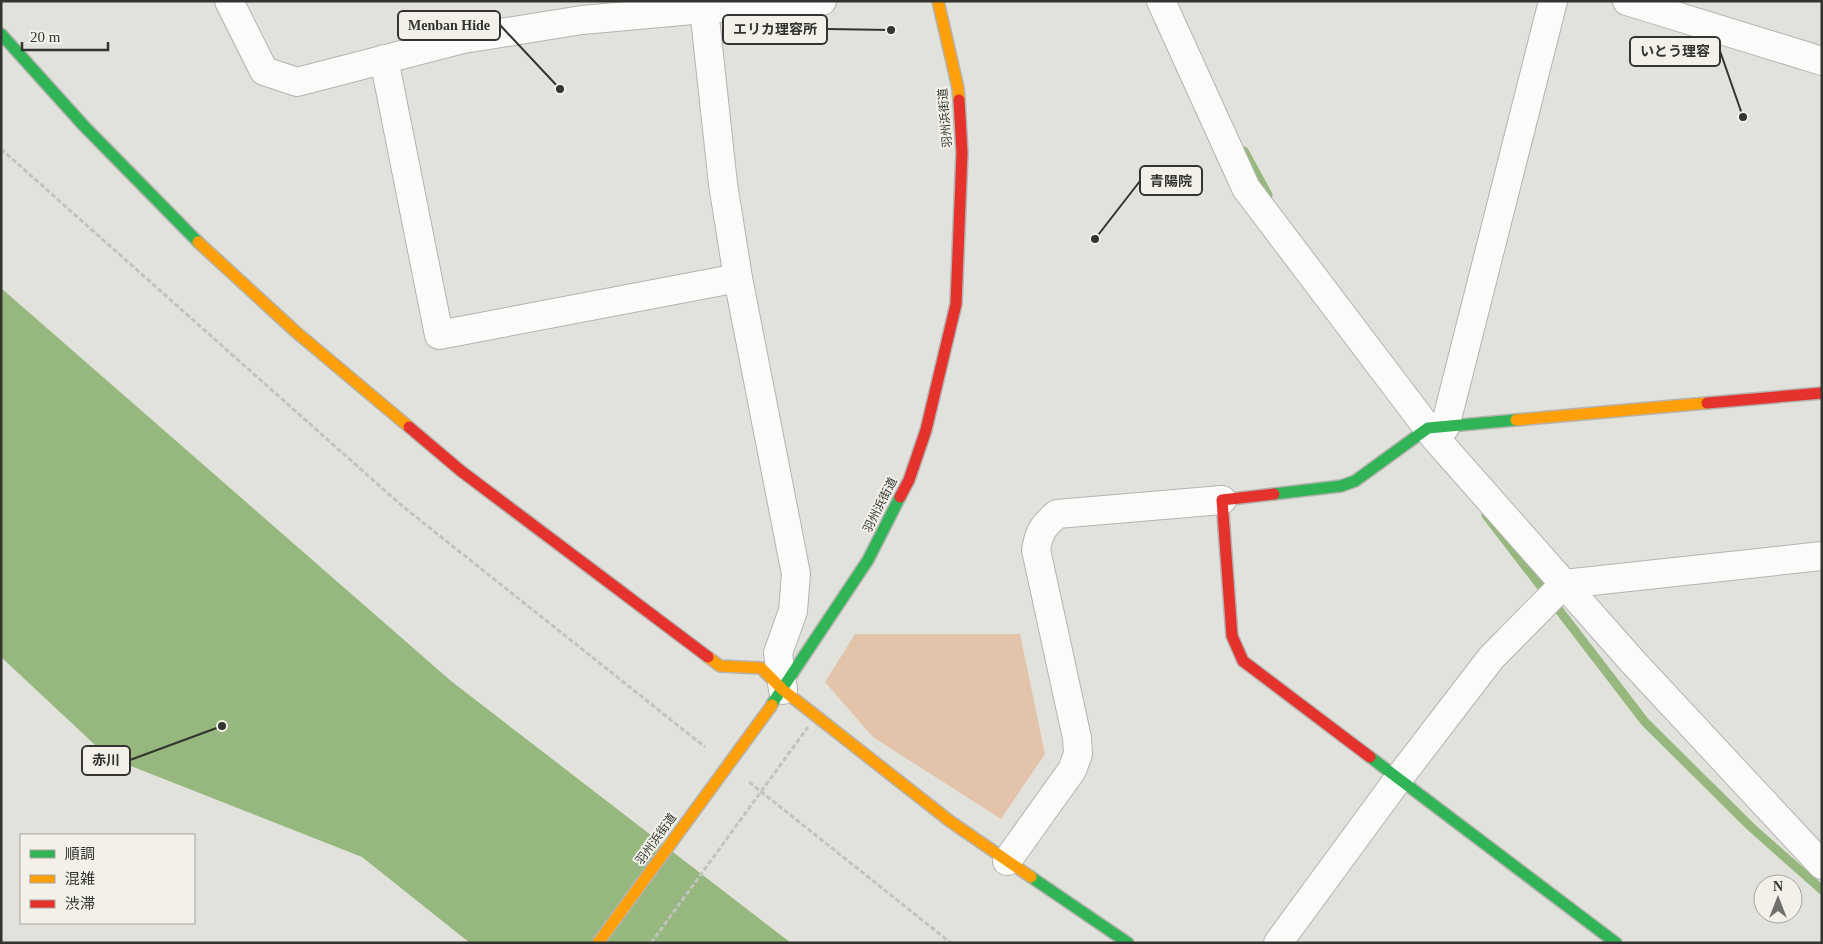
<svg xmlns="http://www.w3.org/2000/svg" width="1823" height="944" font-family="'Times New Roman','Noto Sans JP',serif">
<rect width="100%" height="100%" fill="#e2e2dd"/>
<path fill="#e3c3aa" d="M 855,634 L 1020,634 L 1045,754 L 1001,819 L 873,737 L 825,682 Z"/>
<path fill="#96b77e" d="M 1,288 L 451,681 L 791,943 L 470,943 L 362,857 L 108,757 L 1,657 Z"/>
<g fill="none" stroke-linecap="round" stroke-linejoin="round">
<path stroke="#96b77e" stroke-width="9" d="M 1244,151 L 1268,195
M 1486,515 L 1645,722 L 1751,827 L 1822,890"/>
<g stroke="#b4b3b0" stroke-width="30">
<path id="street" d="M 229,1 L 264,71 L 297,82 L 463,39 L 582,20 L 704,9 L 822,1
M 1161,1 L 1246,188 L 1436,439 L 1633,662 L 1822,865
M 1627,1 L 1822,61
M 704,9 L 723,184 L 738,278 L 796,574 L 793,611 L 778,653 L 783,690
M 384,59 L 439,335 L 738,278
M 1445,427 L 1553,1
M 1007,861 L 1072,770 L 1078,754 L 1077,738 L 1036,550 C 1039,532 1043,526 1057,514 L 1222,500
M 1278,943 L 1399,778 L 1491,658 L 1564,584 L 1822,556"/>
</g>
<g stroke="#b4b3b0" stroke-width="14">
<path id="fast" d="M 1,34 L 84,126 L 198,242
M 1274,494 L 1341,486 L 1355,481 L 1428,428 L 1516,420
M 772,704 L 868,560 L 900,497
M 1370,757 L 1616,943
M 1031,877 L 1128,943"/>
</g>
<g stroke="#b4b3b0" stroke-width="14">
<path id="slow" d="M 938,1 L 958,88 L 959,100
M 198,242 L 296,332 L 409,427
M 1516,420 L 1707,403
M 708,657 L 720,666 L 761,668 L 783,690 L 951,822 L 1031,877"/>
</g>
<g stroke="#b4b3b0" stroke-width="14">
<path id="jam" d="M 1707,403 L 1822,393
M 409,427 L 461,471 L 708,657
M 1274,494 L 1222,500 L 1232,636 L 1243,661 L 1370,757
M 900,497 L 909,480 L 926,430 L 956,304 L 962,153 L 959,100"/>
</g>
<path stroke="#c2c2bf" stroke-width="3" stroke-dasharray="5 2.5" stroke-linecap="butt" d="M 1,149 L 401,505 L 705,747
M 749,782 L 951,943"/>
<use href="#street" stroke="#fbfbfa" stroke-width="28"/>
<use href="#fast" stroke="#30b455" stroke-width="11"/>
<use href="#slow" stroke="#ff9f0a" stroke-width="11"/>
<use href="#jam" stroke="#e5322d" stroke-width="11"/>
<g stroke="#b4b3b0" stroke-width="14" stroke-linecap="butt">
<path id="slow-bridge" d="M 598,943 L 772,705"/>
</g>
<path stroke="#c2c2bf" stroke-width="3" stroke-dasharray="5 2.5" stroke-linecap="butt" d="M 651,943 L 808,727"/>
<use href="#slow-bridge" stroke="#ff9f0a" stroke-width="11"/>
</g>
<g text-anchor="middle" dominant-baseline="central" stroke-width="4" stroke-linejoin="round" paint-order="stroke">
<g font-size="12" fill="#33332f" stroke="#f2f0e8">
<text transform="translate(945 118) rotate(-95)">羽州浜街道</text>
<text transform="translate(880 505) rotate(-63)">羽州浜街道</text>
<text transform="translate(656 839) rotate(-54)">羽州浜街道</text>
</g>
</g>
<path fill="none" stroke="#33332f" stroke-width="2" d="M560 89L500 25M891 30L827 29M1743 117L1720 51M1095 239L1140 181M222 726L130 760"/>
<g fill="#33332f" stroke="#f2f0e8" stroke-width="2">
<circle cx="560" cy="89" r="5"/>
<circle cx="891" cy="30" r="5"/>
<circle cx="1743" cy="117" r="5"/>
<circle cx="1095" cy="239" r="5"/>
<circle cx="222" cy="726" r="5"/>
</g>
<g fill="#f2f0e8" stroke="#33332f" stroke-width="2">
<rect x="398" y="11" width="102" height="29" rx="5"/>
<rect x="723" y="15" width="104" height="29" rx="5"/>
<rect x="1630" y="37" width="90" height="29" rx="5"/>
<rect x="1140" y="166" width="62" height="29" rx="5"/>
<rect x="82" y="746" width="48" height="29" rx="5"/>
</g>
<g font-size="14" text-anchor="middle" font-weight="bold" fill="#33332f">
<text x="449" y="30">Menban Hide</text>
<text x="775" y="34">エリカ理容所</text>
<text x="1675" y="56">いとう理容</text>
<text x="1171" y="186">青陽院</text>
<text x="106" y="765">赤川</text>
</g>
<rect width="1823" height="944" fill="none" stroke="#33332f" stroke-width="5"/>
<rect x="20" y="834" width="175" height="90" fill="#f2f0e8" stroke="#a6a49e"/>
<rect x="30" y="850" width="25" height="8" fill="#30b455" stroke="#a6a49e"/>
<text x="65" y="859" font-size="15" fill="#33332f">順調</text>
<rect x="30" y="875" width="25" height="8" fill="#ff9f0a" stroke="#a6a49e"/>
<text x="65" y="884" font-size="15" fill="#33332f">混雑</text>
<rect x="30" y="900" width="25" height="8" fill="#e5322d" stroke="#a6a49e"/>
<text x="65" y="909" font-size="15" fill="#33332f">渋滞</text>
<g transform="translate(1778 899)"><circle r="24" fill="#f2f0e8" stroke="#a6a49e"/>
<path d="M0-4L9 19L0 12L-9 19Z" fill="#70706c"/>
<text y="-8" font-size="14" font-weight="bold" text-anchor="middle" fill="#33332f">N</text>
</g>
<path d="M22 42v8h86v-8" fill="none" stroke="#33332f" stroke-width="2.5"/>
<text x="30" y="42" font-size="15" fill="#33332f" stroke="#f2f0e8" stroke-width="4" paint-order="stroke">20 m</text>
</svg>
